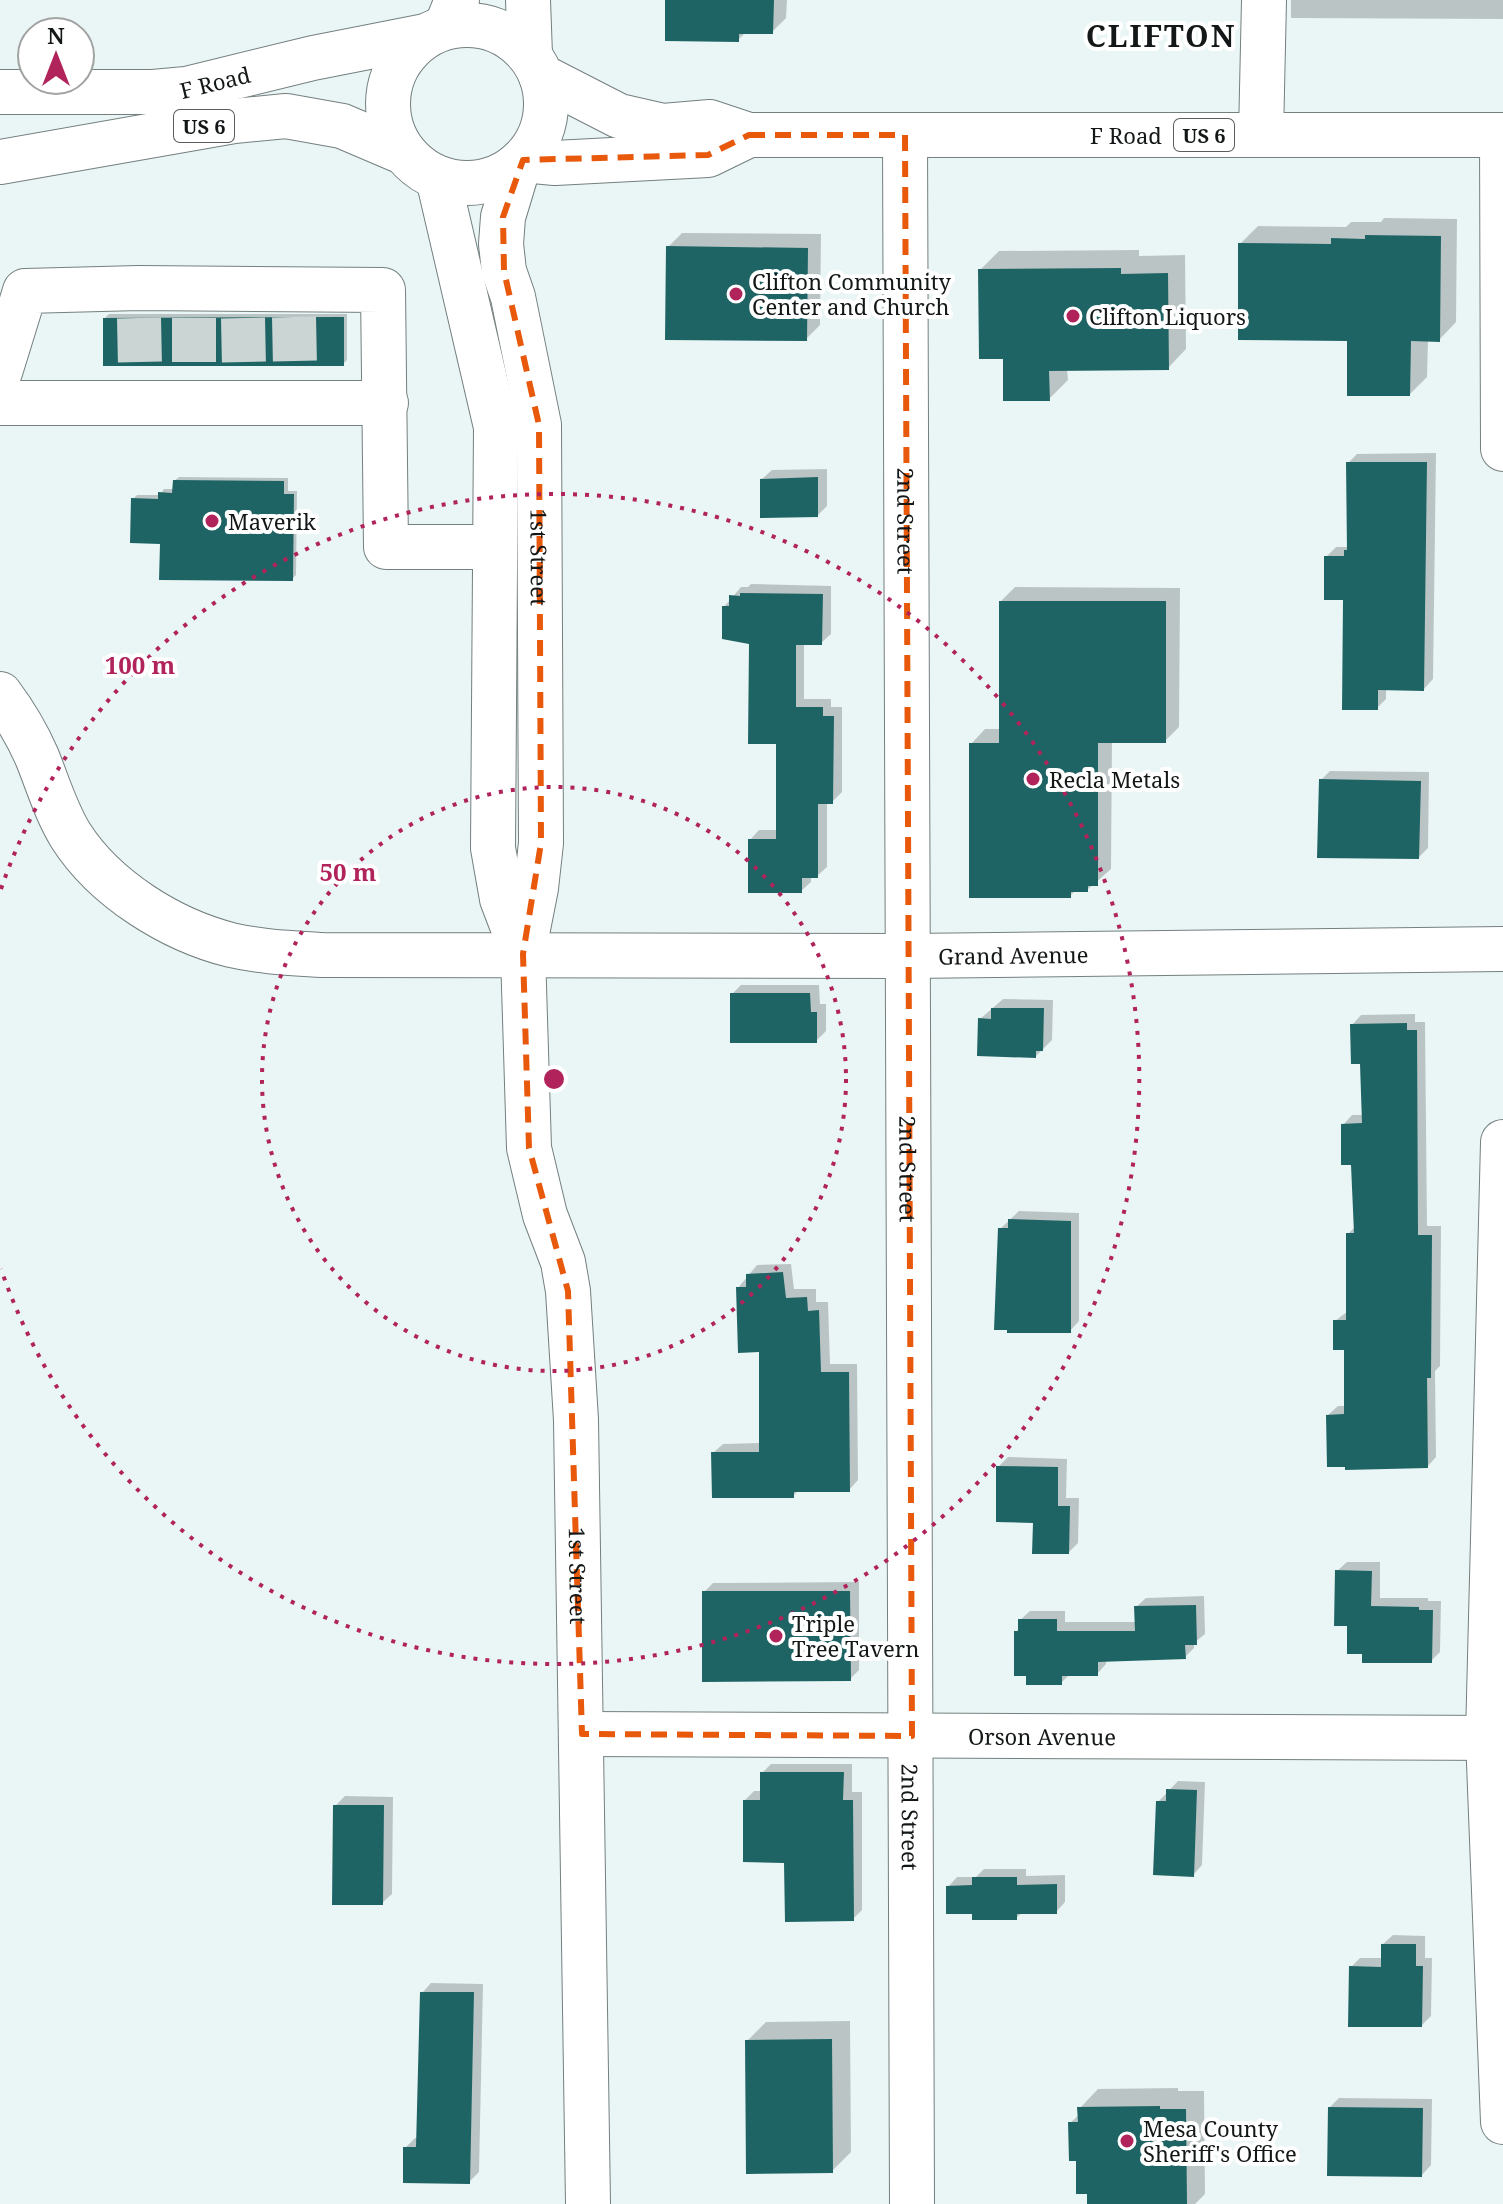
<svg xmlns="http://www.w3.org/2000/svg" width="1503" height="2204" font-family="'Noto Serif',serif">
<rect width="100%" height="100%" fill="#eaf6f5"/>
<path fill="#0003" d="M 667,0 L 787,0 L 786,18 L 772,32 L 746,32 L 738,40 Z
M 1291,0 L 1503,0 L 1503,19 L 1291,18 Z
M 1384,218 L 1457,219 L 1456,322 L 1439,340 L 1428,340 L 1427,377 L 1410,394 L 1240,244 L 1258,226 L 1346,227 L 1351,222 L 1381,222 Z
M 682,233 L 821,234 L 820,325 L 806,339 L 668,247 Z
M 1139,250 L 1139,256 L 1185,255 L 1186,349 L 1168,368 L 1067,369 L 1068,380 L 1049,399 L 1005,357 L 980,270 L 999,251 Z
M 109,314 L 347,314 L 347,360 L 343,364 L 105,318 Z
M 1436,453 L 1433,679 L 1424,689 L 1386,688 L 1386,699 L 1377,708 L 1345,598 L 1326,557 L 1336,547 L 1349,547 L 1348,463 L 1357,454 Z
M 827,469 L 827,506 L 818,515 L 762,479 L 772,470 Z
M 179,477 L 288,478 L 288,491 L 297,491 L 296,575 L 292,579 L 162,542 L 133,499 L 137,495 L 160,495 L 164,489 L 174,489 L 174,481 Z
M 751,584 L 831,586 L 831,634 L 821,643 L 804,643 L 804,699 L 831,699 L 831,707 L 842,707 L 842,792 L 832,802 L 827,802 L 827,867 L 817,876 L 811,876 L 811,882 L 801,891 L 750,840 L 759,830 L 778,830 L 778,742 L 751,643 L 724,607 L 741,587 L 748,587 Z
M 1015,587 L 1180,588 L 1179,727 L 1165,741 L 1112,741 L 1111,869 L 1087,890 L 1076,890 L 1070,896 L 971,744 L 985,729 L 1001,729 L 1001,601 Z
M 1330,771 L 1429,772 L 1428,848 L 1419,857 L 1321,780 Z
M 741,985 L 819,985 L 820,1004 L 826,1004 L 826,1031 L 816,1041 L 732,994 Z
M 1003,999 L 1053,1000 L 1052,1040 L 1036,1056 L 980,1019 Z
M 1415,1014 L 1415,1022 L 1425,1022 L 1427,1226 L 1441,1226 L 1440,1366 L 1435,1371 L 1436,1457 L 1427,1467 L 1328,1415 L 1338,1406 L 1346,1406 L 1346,1348 L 1335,1321 L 1348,1311 L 1348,1234 L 1356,1226 L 1353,1163 L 1343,1125 L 1352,1115 L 1364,1115 L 1362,1062 L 1352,1025 L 1361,1015 Z
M 1019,1211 L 1079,1213 L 1079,1321 L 1070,1331 L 1009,1328 L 1000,1229 Z
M 791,1264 L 794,1289 L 816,1289 L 816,1302 L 828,1302 L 830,1364 L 857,1364 L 858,1480 L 849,1490 L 799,1490 L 793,1496 L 713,1453 L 723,1444 L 761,1443 L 761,1350 L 738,1288 L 757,1265 Z
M 1008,1457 L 1067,1459 L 1066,1498 L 1079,1498 L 1078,1543 L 1069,1552 L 1035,1522 L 998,1467 Z
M 1347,1562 L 1380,1562 L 1380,1598 L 1428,1598 L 1428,1601 L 1441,1601 L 1440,1652 L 1431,1661 L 1364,1652 L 1349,1624 L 1337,1571 Z
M 859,1582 L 859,1670 L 850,1679 L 704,1592 L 713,1583 Z
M 1204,1596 L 1205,1634 L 1194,1643 L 1194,1648 L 1185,1657 L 1106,1659 L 1106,1664 L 1097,1674 L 1070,1674 L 1061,1683 L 1016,1632 L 1020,1627 L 1020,1620 L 1030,1611 L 1065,1611 L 1065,1622 L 1136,1622 L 1136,1607 L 1146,1598 Z
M 771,1764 L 852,1764 L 852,1792 L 862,1792 L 862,1910 L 853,1919 L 786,1861 L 745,1800 L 754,1791 L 762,1791 L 762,1773 Z
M 1178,1781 L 1205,1782 L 1202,1865 L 1193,1875 L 1158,1802 Z
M 345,1796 L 393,1797 L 392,1894 L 382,1903 L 335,1806 Z
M 984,1869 L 1026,1869 L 1026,1876 L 1065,1875 L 1065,1902 L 1056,1912 L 1023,1912 L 1016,1918 L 974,1912 L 948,1887 L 957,1877 L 976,1877 Z
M 1393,1935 L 1425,1936 L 1425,1958 L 1432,1958 L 1431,2016 L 1422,2025 L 1351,1967 L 1360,1958 L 1383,1958 L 1383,1944 Z
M 431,1983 L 483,1984 L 479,2172 L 469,2182 L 405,2148 L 415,2138 L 419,2138 L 422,1993 Z
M 850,2021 L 851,2152 L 832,2171 L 747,2041 L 766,2022 Z
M 1178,2088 L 1178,2091 L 1204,2091 L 1205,2194 L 1195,2204 L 1089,2204 L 1089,2192 L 1070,2123 L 1080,2114 L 1080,2108 L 1098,2089 Z
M 1339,2098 L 1432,2099 L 1431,2165 L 1422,2175 L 1330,2107 Z"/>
<path fill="#1f6465" d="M 665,0 L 774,0 L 773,34 L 739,34 L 739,42 L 665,41 Z
M 1365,235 L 1441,236 L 1440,342 L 1411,341 L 1410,396 L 1347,396 L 1347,341 L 1238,340 L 1238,243 L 1331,244 L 1331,238 L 1365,239 Z
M 666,246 L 808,248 L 807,341 L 665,340 Z
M 1121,268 L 1121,274 L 1168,273 L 1169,370 L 1049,371 L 1050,401 L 1003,401 L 1003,359 L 979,359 L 978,269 Z
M 344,317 L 344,366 L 103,366 L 103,318 Z
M 1346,462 L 1427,462 L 1424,691 L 1378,690 L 1378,710 L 1342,710 L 1343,600 L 1324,600 L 1324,556 L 1344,556 L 1344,550 L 1347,550 Z
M 818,477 L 818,517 L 760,518 L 760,479 Z
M 173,480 L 284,481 L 284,494 L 294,494 L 293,581 L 159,580 L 160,544 L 130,543 L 131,498 L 158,499 L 158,492 L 172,493 Z
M 740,593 L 823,594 L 822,645 L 796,645 L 796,707 L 823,707 L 823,716 L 834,716 L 833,804 L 818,804 L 818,878 L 802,878 L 802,893 L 748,893 L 748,839 L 776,839 L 776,744 L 748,744 L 749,644 L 722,639 L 722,606 L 729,606 L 729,595 L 740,596 Z
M 999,601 L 1166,601 L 1166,743 L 1098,743 L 1098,886 L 1088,886 L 1088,892 L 1071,892 L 1071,898 L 969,898 L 969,743 L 999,743 Z
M 1319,779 L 1421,781 L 1419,859 L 1317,858 Z
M 730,993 L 810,993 L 811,1012 L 817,1012 L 817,1043 L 730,1043 Z
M 991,1008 L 1044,1008 L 1043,1051 L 1036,1051 L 1036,1058 L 977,1056 L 978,1018 L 991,1019 Z
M 1407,1023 L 1407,1030 L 1417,1030 L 1418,1235 L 1432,1235 L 1431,1378 L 1427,1378 L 1428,1468 L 1345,1470 L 1345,1467 L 1327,1467 L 1326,1415 L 1344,1414 L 1344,1350 L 1333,1350 L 1333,1320 L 1346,1320 L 1346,1233 L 1354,1233 L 1351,1165 L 1341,1165 L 1341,1124 L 1362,1123 L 1360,1064 L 1351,1064 L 1350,1024 Z
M 1008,1219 L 1071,1221 L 1071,1333 L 1007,1333 L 1007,1330 L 994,1330 L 998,1228 L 1008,1228 Z
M 783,1272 L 786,1298 L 807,1297 L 808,1311 L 819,1310 L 821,1372 L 849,1372 L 850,1492 L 794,1492 L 794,1498 L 712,1498 L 711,1452 L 759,1452 L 759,1352 L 738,1353 L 736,1287 L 746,1287 L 746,1274 Z
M 996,1466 L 1058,1467 L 1058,1506 L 1070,1506 L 1069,1554 L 1032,1554 L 1033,1523 L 996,1522 Z
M 1335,1570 L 1372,1571 L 1371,1606 L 1419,1607 L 1419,1610 L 1433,1610 L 1432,1663 L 1362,1663 L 1362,1654 L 1347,1654 L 1347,1626 L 1334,1626 Z
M 702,1591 L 850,1591 L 851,1681 L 702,1682 Z
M 1196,1605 L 1197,1645 L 1185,1645 L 1186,1659 L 1098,1662 L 1098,1676 L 1062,1676 L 1062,1685 L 1026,1685 L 1026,1676 L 1014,1676 L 1014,1631 L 1018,1631 L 1018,1619 L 1057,1619 L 1057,1631 L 1135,1631 L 1134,1606 Z
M 760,1772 L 844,1772 L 843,1800 L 853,1800 L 854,1921 L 785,1922 L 784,1863 L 743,1862 L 743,1800 L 760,1800 Z
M 1166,1789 L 1197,1790 L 1194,1877 L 1153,1875 L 1156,1801 L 1166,1801 Z
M 333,1805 L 384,1805 L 383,1905 L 332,1905 Z
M 972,1877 L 1017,1877 L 1017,1885 L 1057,1884 L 1057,1914 L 1017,1914 L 1017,1920 L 972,1920 L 972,1914 L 946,1914 L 946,1886 L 972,1885 Z
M 1381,1944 L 1416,1944 L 1416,1966 L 1423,1966 L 1422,2027 L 1348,2027 L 1349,1966 L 1381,1967 Z
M 420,1992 L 474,1992 L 470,2184 L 403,2183 L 403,2147 L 416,2147 Z
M 832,2039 L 833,2173 L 746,2174 L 745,2040 Z
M 1160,2106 L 1160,2109 L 1186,2109 L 1187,2204 L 1087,2204 L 1087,2194 L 1076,2194 L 1076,2161 L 1069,2161 L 1068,2122 L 1078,2122 L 1077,2107 Z
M 1328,2107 L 1423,2108 L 1422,2177 L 1327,2176 Z"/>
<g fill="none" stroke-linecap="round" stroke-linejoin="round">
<path stroke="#cad5d4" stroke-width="44" stroke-dasharray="44 22" stroke-linecap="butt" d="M 294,317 L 295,366
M 139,318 L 140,366
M 194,318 L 194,366
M 243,318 L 244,366"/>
<g stroke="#747f7f" stroke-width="46">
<g id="minor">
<path d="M 528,0 L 530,55"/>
<path d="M 446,27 L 457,0"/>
<path id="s1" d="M 905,135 L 912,2204"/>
<path d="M 1261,135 L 1264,0"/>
<path d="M 1502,135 L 1503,449"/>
<path id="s2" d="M 519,164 L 503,217 L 501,244 L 504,271 L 513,297 L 539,425 L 541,843 L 536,888 L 523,954 L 529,1148 L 545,1215 L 563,1262 L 568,1291 L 576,1420 L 588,2204"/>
<path d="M 438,178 L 496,427 L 493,848 L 502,899 L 523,954"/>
<path d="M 0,372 L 25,291 L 139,288 L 383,290 L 386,547 L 495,547"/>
<path d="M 0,403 L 386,403"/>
<path id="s3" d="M 0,694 C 15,714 27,734 37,757 C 48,784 56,812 71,836 C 105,889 171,930 231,945 C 261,952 291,953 322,955 L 908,956 L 1503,949"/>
<path d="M 1503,1142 L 1488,1737 L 1503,2122"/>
<path id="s4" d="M 582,1734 L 1503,1738"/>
</g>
</g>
<g stroke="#747f7f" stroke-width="46">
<g id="major">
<circle cx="467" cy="104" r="79"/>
<path id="s5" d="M 541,76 L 619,116 L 663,126 L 710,122 L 749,135 L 1503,135"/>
<path id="s6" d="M 0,92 L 153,92 L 186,89 L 313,58 L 425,36"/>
<path d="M 523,160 L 555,163 L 708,155 L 749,135"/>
<path d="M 0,162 L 234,121 L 286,116 L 342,126 L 403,152"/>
</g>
</g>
<use href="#minor" stroke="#fff" stroke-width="44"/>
<use href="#major" stroke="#fff" stroke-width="44"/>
</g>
<path fill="none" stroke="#e8590c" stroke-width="6" stroke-dasharray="16 10" stroke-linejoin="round" d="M 749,135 L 905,135 L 912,1736 L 582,1734 L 568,1291 L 529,1148 L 523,954 L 541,843 L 539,425 L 504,271 L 503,217 L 523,160 L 708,155 Z"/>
<g fill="none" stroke="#b1235b" stroke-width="4" stroke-dasharray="4 8">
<circle cx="554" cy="1079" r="292"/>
<path d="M1 889A585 585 0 1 1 1 1269"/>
</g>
<g fill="#b1235b" stroke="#fff" stroke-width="3">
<circle cx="736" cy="294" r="8"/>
<circle cx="1073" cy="316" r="8"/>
<circle cx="212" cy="521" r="8"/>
<circle cx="1033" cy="779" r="8"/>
<circle cx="776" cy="1636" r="8"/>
<circle cx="1127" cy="2141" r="8"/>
</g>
<g text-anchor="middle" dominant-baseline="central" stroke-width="8" stroke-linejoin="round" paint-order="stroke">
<g fill="#fff" stroke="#5a5d5d" stroke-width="2">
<rect x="174" y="110" width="60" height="32" rx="6"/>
<rect x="1174" y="119" width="60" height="32" rx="6"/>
</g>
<g font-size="20" font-weight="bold" fill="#131717">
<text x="204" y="126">US 6</text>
<text x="1204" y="135">US 6</text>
</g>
<g font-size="22" fill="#131717" stroke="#fff">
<text stroke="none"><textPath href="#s6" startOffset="216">F Road</textPath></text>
<text stroke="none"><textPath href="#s5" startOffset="598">F Road</textPath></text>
<text stroke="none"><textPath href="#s1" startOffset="386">2nd Street</textPath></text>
<text stroke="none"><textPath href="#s2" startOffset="400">1st Street</textPath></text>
<text stroke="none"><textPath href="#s3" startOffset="1140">Grand Avenue</textPath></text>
<text stroke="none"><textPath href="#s1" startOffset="1034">2nd Street</textPath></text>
<text stroke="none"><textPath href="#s2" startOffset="1426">1st Street</textPath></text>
<text stroke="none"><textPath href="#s4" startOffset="460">Orson Avenue</textPath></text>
<text stroke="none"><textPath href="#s1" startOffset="1682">2nd Street</textPath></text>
</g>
<g font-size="22" fill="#131717" stroke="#fff" text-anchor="start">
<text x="752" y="281">Clifton Community<tspan x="752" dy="25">Center and Church</tspan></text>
<text x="1089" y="316">Clifton Liquors</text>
<text x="228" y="521">Maverik</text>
<text x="1049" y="779">Recla Metals</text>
<text x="792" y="1623">Triple<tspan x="792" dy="25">Tree Tavern</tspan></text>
<text x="1143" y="2128">Mesa County<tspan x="1143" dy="25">Sheriff's Office</tspan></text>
</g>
<g font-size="30" font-weight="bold" letter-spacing="2" fill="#131717" stroke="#fff">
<text x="1161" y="35">CLIFTON</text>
</g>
</g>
<circle cx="554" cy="1079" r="12" fill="#b1235b" stroke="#fff" stroke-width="4"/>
<g font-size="24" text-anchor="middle" font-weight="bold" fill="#b1235b" stroke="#fff" stroke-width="8" stroke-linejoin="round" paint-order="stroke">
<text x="140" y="674">100 m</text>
<text x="348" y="881">50 m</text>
</g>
<g transform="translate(56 56)"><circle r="38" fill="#ffffff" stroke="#a1a2a2" stroke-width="2"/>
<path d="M0-6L14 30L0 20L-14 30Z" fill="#b1235b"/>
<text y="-12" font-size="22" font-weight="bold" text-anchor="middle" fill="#131717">N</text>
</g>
</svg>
